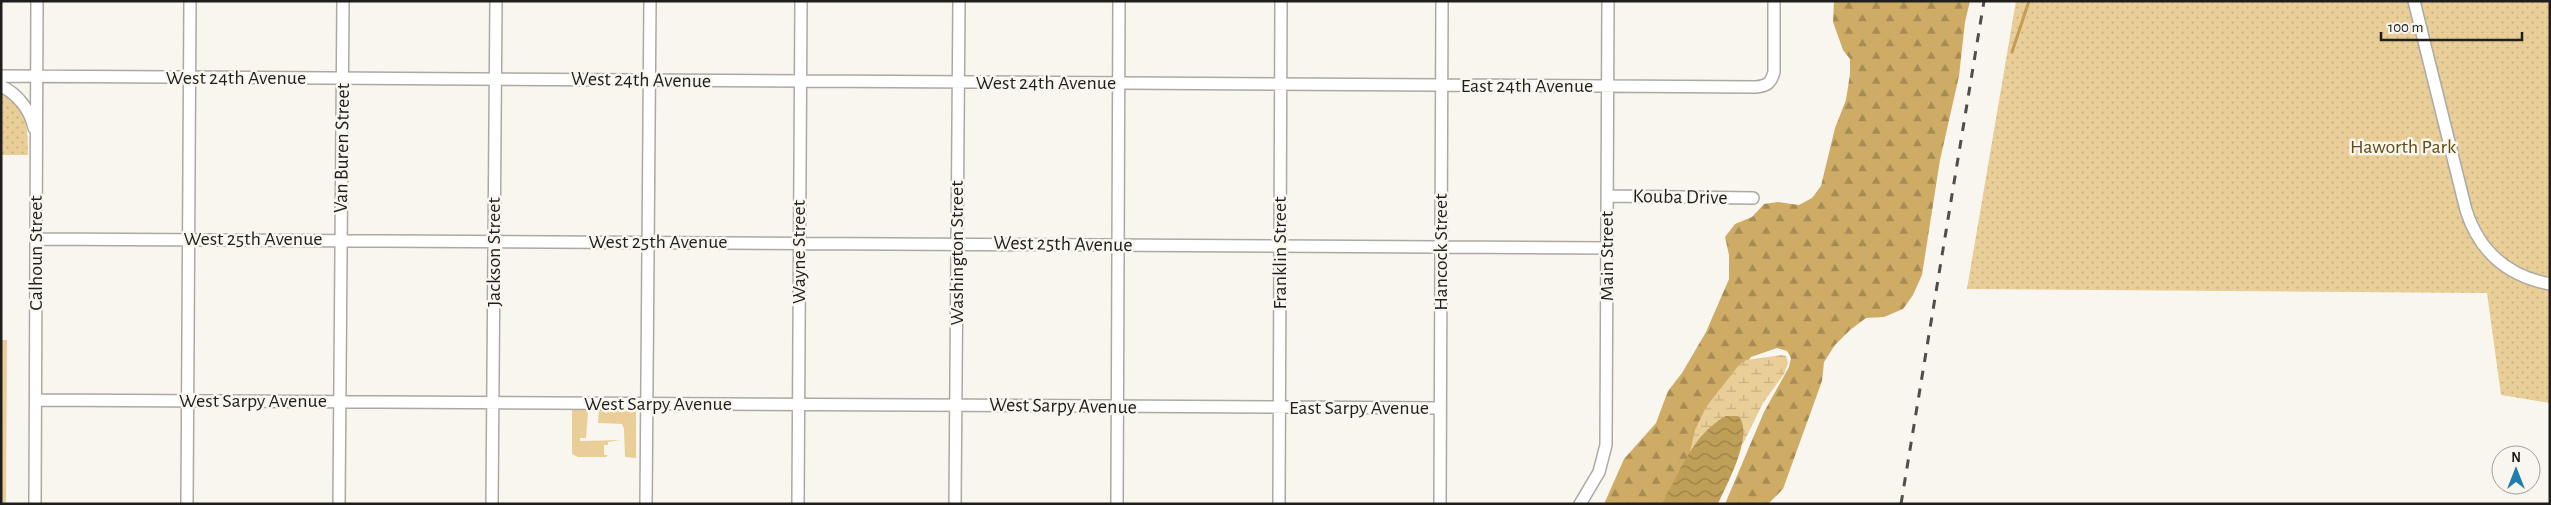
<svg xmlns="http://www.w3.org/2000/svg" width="2551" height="505" font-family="'Alegreya Sans',sans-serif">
<defs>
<pattern id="forest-firs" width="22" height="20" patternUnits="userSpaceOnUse" patternTransform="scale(1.25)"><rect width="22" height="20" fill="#ceac66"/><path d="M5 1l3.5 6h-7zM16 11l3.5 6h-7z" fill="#a78b53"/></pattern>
<pattern id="wetland-marsh" width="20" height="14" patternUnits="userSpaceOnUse" patternTransform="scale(1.25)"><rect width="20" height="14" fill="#e9ce97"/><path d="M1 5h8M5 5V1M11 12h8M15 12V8" fill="none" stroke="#c7b082"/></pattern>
<pattern id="park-dots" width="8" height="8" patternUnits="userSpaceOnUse" patternTransform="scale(1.25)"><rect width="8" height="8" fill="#e9ce97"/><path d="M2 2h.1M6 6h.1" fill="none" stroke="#c7b082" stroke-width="1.8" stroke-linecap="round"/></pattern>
<pattern id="water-waves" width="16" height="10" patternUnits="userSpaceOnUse" patternTransform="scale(1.25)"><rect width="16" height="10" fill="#bf9e57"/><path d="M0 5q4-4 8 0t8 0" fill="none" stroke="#9b8047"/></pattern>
</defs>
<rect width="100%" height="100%" fill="#f9f6f0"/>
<path fill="#e9ce97" d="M 1,340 L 7,340 L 6,504 L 1,504 Z
M 572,408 L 587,408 L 588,412 L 586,438 L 580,438 L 580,441 L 621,440 L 608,442 L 608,445 L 604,445 L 604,455 L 608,455 L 606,457 L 578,457 L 572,454 Z
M 599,408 L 636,408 L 636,458 L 625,457 L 624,429 L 622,424 L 598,423 Z"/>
<path fill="url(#forest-firs)" d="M 1834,1 L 1970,1 L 1965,22 L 1959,76 L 1940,160 L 1922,275 L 1913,295 L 1903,309 L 1884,317 L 1866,318 L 1850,330 L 1835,345 L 1824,362 L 1822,381 L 1783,489 L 1768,504 L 1725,504 L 1764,412 L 1789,367 L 1791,358 L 1787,351 L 1777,348 L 1751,357 L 1736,377 L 1671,504 L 1604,504 L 1624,459 L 1656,423 L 1668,391 L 1682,373 L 1706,332 L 1729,279 L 1729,255 L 1725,237 L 1735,224 L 1752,217 L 1764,204 L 1778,202 L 1799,205 L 1812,198 L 1821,186 L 1835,128 L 1846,100 L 1850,74 L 1850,59 L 1843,50 L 1833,22 Z"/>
<path fill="url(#wetland-marsh)" d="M 1781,355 L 1786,356 L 1788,363 L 1784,374 L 1763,403 L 1739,452 L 1743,444 L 1702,435 L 1690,452 L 1695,430 L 1706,407 L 1739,365 L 1746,360 Z"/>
<path fill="url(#park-dots)" d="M 2016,1 L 2550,1 L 2550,403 L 2501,395 L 2487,293 L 1967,289 Z
M 1,92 C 27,110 28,125 28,155 L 1,155 Z"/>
<path fill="url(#water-waves)" d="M 1726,416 L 1738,416 C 1755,433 1727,484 1718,504 L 1662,504 C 1680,472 1693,434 1726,416 Z"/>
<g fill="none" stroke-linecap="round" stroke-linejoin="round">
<path stroke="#bf9e57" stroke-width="3" d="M 2012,52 L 2029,1"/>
<g stroke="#aca9a3" stroke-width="14">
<path id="minor" d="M 2414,1 L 2466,210 C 2479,251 2507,276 2550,284
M 1,76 L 1756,87 C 1767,86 1771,83 1774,72 L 1774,1
M 1,86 C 18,94 30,110 34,128
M 1607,196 L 1753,198
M 36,239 L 1606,248
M 36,400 L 1440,408
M 35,504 L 37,1
M 187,504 L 190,1
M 339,504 L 343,1
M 492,504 L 496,1
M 646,504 L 650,1
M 798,504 L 801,1
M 955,504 L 959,1
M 1117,504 L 1119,1
M 1279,504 L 1281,1
M 1440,504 L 1442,1
M 1580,504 L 1599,472 L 1606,445 L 1608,1"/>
</g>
<use href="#minor" stroke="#fff" stroke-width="11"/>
<path stroke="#4f4e4b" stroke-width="3" stroke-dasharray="9 9" stroke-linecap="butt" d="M 1901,504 L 1984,1"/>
</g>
<g text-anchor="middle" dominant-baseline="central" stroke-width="5" stroke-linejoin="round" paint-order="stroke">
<g font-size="20" fill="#1f1e1c" stroke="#f9f6f0">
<text x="236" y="78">West 24th Avenue</text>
<text transform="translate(641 80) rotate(1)">West 24th Avenue</text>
<text x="1046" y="83">West 24th Avenue</text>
<text x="1527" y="86">East 24th Avenue</text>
<text transform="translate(342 148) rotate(-89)">Van Buren Street</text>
<text transform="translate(1680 197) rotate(1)">Kouba Drive</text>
<text x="253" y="239">West 25th Avenue</text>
<text x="658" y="242">West 25th Avenue</text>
<text transform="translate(1063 244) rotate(1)">West 25th Avenue</text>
<text transform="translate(494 252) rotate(-90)">Jackson Street</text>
<text transform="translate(799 252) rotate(-90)">Wayne Street</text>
<text transform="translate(1441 252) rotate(-90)">Hancock Street</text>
<text transform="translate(36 253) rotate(-90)">Calhoun Street</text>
<text transform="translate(957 253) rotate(-90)">Washington Street</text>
<text transform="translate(1280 253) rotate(-90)">Franklin Street</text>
<text transform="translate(1607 256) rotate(-90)">Main Street</text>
<text x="253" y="401">West Sarpy Avenue</text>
<text x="658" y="404">West Sarpy Avenue</text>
<text transform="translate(1063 406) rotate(1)">West Sarpy Avenue</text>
<text x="1359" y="408">East Sarpy Avenue</text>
</g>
<g font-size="20" fill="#634b14" stroke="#f9f6f0">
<text x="2403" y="147">Haworth Park</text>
</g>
</g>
<rect width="2551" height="505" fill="none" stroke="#1f1e1c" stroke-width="5"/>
<g transform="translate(2516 470)"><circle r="24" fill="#f9f6f0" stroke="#a2a09b"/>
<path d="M0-4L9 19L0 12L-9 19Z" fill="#207eab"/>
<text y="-8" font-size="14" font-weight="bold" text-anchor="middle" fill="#1f1e1c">N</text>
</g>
<path d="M2381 32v8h141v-8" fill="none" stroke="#1f1e1c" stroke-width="2.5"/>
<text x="2388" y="32" font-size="15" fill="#1f1e1c" stroke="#f9f6f0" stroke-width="4" paint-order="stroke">100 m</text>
</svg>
